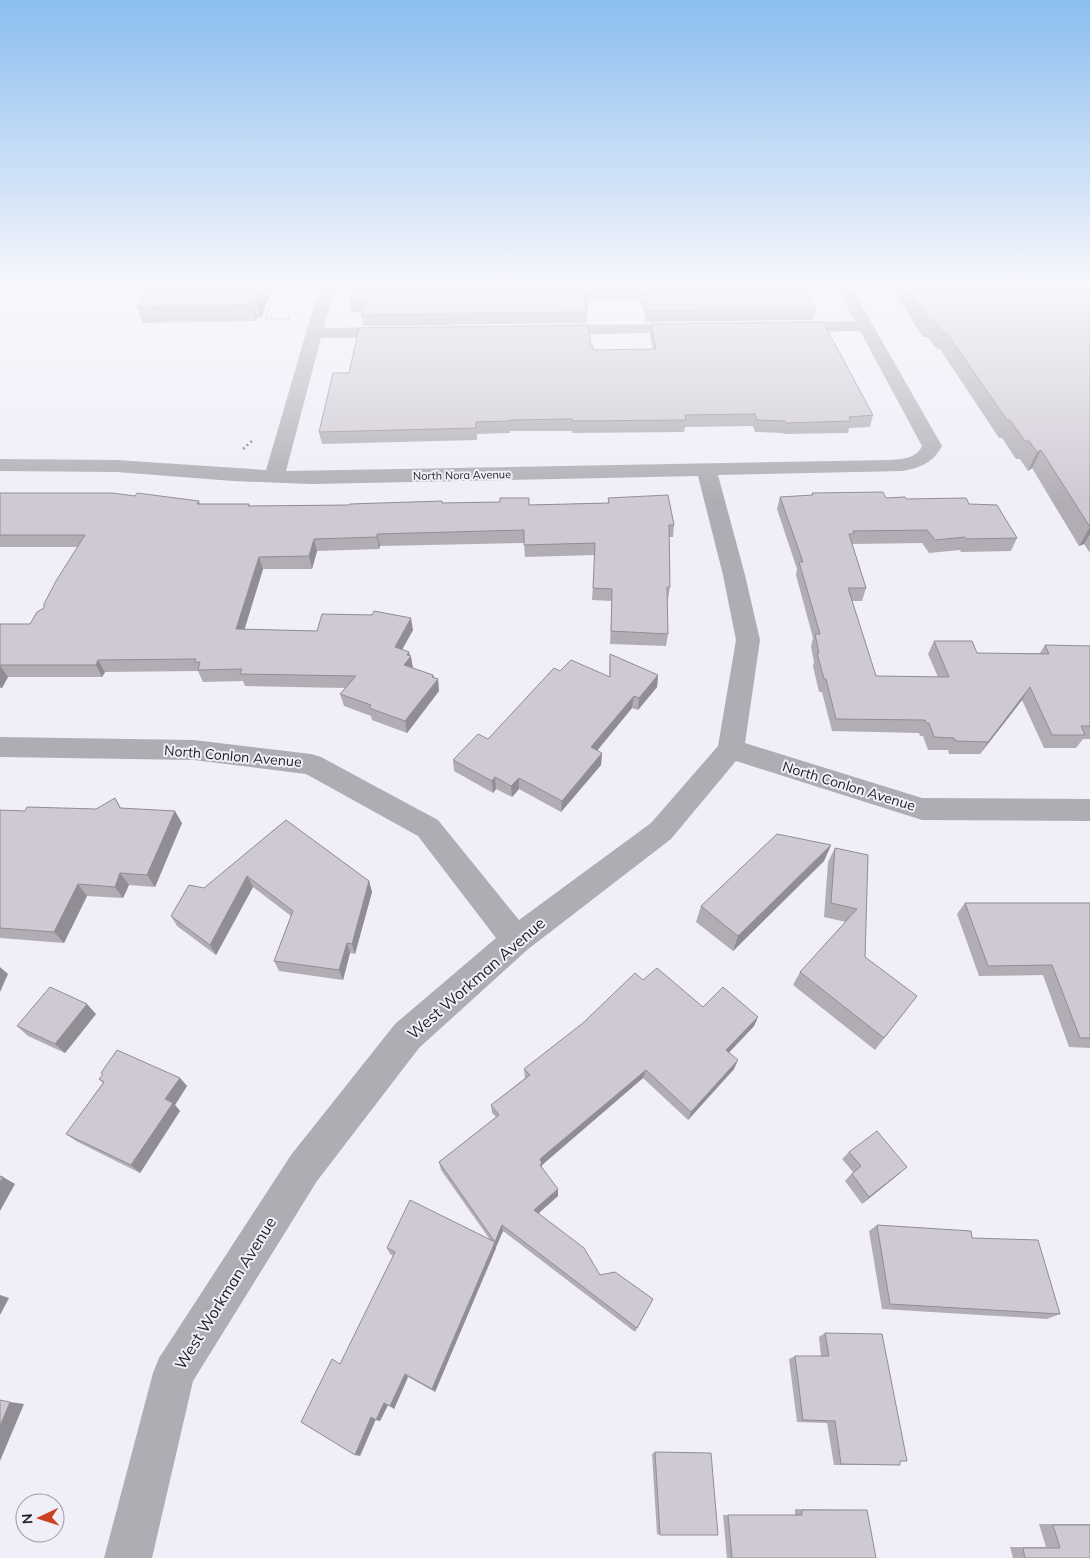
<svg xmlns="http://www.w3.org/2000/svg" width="1090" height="1558" font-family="Mulish,sans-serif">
<rect width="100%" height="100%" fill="#efeef9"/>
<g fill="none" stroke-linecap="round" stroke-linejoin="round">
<path stroke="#7f7e85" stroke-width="2" stroke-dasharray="1 2.5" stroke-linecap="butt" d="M 278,285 L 265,319 L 291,319"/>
<path stroke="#7f7e85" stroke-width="2.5" stroke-dasharray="2 3" stroke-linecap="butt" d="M 243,449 L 253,440"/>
<path fill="#adaeb3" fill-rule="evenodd" d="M 320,285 L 335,285 L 324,328 L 396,327 L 402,329 L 404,332 L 402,335 L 396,337 L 321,338 L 286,471 L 889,460 C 902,459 916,459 922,446 L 860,331 L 789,332 L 783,330 L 781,327 L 783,324 L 789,322 L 855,321 L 835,285 L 850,285 L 942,446 C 933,463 920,468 902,471 L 718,475 L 745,575 L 760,640 L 745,743 L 922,798 L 1090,799 L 1090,821 L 922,820 L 736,761 L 671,839 L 527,950 L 419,1048 L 317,1181 L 193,1381 L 152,1558 L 104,1558 L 153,1373 L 159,1358 L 291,1155 L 395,1024 L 496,938 L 418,836 L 306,774 L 194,760 L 0,757 L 0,737 L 194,740 L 311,754 L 321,757 L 438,820 L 519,920 L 651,823 L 718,746 L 736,640 L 723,575 L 698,476 L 311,484 L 233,481 L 117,472 L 0,471 L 0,459 L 117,460 L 266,470 Z
M 688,324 L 694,326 L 696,329 L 694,332 L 551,335 L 545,333 L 543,330 L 545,327 L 551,325 Z"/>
</g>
<path fill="#b2adb5" d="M 273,285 L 261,318 L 257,318 L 256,321 L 143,323 L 137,307 Z
M 354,285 L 809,292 L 809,295 L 816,309 L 813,320 L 646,322 L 642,304 L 638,304 L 638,300 L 586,301 L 587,312 L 586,323 L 363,326 L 361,315 L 362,312 L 351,312 L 350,301 Z
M 889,285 L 1090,285 L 1090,553 L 1084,544 L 1079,546 L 1032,468 L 1028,471 L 1020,459 L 1016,459 L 1002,438 L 999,438 L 940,349 L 937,349 L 927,337 L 923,337 Z
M 651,324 L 873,415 L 870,427 L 849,428 L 848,433 L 784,434 L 783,433 L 755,432 L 753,426 L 685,427 L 684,432 L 572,433 L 572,431 L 510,431 L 510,433 L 477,434 L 477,440 L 322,444 L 319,432 L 349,373 L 591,346 L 593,350 L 653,349 L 650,336 Z
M 0,493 L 135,496 L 199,501 L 200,504 L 249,504 L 250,506 L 349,505 L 442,503 L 529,505 L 608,503 L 608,498 L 674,525 L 673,537 L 669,537 L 670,587 L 668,599 L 667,599 L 668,634 L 666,646 L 610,644 L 612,601 L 592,600 L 595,555 L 525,557 L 524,543 L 380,546 L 379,549 L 317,551 L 312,569 L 263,569 L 244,629 L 317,631 L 413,630 L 402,649 L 409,652 L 413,668 L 433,675 L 434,678 L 438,679 L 439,691 L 407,733 L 372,720 L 371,716 L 344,706 L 340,694 L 345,688 L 245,686 L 243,681 L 203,682 L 198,671 L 105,672 L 102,677 L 8,677 L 2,688 L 0,688 L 0,624 L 30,624 L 44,608 L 78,547 L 0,547 Z
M 812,493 L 969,504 L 1017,538 L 1011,551 L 961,552 L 960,550 L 929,553 L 922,543 L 852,544 L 866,588 L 862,601 L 852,601 L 876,676 L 938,677 L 928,654 L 934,641 L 977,653 L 1040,653 L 1045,645 L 1090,646 L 1090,739 L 1083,739 L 1076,748 L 1044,748 L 1022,700 L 980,754 L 949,754 L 948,750 L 928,750 L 923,736 L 920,736 L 919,733 L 832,731 L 822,692 L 819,692 L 813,666 L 814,662 L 811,647 L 813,638 L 796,575 L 797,569 L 777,509 L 780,497 L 812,495 Z
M 610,654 L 658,675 L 657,687 L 638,710 L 632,708 L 597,751 L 602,753 L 601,765 L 561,812 L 519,789 L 512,797 L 496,789 L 493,793 L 454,771 L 453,760 L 488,739 L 560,671 L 609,677 Z
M 115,798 L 121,808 L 182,823 L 155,887 L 129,885 L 123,898 L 87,896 L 64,943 L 0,938 L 0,810 L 25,811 L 96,809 Z
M 286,820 L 369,881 L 372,892 L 355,954 L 350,953 L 343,980 L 279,971 L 274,961 L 291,916 L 253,887 L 216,955 L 177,926 L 171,916 L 204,888 Z
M 831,845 L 824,861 L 733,951 L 696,922 L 701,906 Z
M 835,848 L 868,855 L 865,957 L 908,1008 L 875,1050 L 793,985 L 800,972 L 846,922 L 824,917 L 828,862 Z
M 965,903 L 1090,903 L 1090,1048 L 1069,1047 L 1043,975 L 979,976 L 957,914 Z
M 643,980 L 703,1007 L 758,1017 L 754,1026 L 729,1052 L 734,1069 L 688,1120 L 643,1078 L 542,1165 L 542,1168 L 558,1196 L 538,1214 L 600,1275 L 653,1299 L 635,1332 L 503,1231 L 496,1247 L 496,1248 L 435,1392 L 408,1377 L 394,1409 L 388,1405 L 380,1421 L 376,1419 L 360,1456 L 394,1256 L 390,1254 L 387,1248 L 491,1241 L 441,1170 L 439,1162 L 496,1117 L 492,1113 L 491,1105 L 525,1078 L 524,1069 Z
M 96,1014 L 65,1053 L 28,1036 L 17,1026 Z
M 101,1073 L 180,1078 L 187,1086 L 175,1105 L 180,1111 L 140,1173 L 76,1141 L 66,1134 L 103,1083 L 99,1079 L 103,1075 Z
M 849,1152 L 899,1174 L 862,1204 L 845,1181 L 853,1172 L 842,1159 Z
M 877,1225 L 972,1238 L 1060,1314 L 1047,1319 L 882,1309 L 869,1231 Z
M 825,1333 L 900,1461 L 900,1465 L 834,1465 L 827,1423 L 797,1422 L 789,1359 L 795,1356 L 821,1356 L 819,1337 Z
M 655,1452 L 660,1535 L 657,1534 L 652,1454 Z
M 795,1509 L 859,1510 L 876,1558 L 727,1558 L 723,1515 L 795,1515 Z
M 1039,1524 L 1090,1524 L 1090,1558 L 1013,1558 L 1010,1547 L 1046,1547 Z"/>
<path fill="#918d94" d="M 264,285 L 273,285 L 261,318 L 257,302 Z
M 253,302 L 257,318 L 256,321 L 252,305 Z
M 1041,450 L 1032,468 L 1028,471 L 1037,452 Z
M 1090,527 L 1090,534 L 1084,544 L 1079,546 Z
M 377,534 L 380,546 L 379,549 L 377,537 Z
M 314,539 L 317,551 L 312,569 L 309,556 Z
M 259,557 L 263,569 L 241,641 L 236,629 Z
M 411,618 L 413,630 L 397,659 L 395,647 Z
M 409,652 L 410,658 L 411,656 L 413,669 L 404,665 L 407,655 Z
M 98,660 L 105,672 L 102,677 L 96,665 Z
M 0,665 L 8,677 L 2,688 L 0,686 Z
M 433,675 L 434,683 L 438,679 L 439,691 L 407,733 L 405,721 Z
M 658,675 L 657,687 L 638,710 L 639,698 Z
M 1030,687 L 1022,700 L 980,754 L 988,742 Z
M 634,696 L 632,708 L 590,759 L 591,747 Z
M 602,753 L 601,765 L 561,812 L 562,801 Z
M 495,777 L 496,789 L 493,793 L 492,781 Z
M 519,778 L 519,789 L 512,797 L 511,786 Z
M 175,811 L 182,823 L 155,887 L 147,875 Z
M 831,845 L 824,861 L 733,951 L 738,936 Z
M 120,873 L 129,885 L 123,898 L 115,887 Z
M 247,876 L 253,887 L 216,955 L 210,945 Z
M 369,881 L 372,892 L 355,954 L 352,944 Z
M 78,884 L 87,896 L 64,943 L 54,932 Z
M 347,943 L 350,953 L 343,980 L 339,970 Z
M 0,967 L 8,974 L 0,992 Z
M 87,1004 L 96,1014 L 65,1053 L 55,1044 Z
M 758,1017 L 754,1026 L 723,1059 L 726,1050 Z
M 738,1060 L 734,1069 L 688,1120 L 691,1112 Z
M 646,1070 L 643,1078 L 542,1165 L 542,1170 L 540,1172 L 540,1159 Z
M 180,1078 L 187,1086 L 175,1105 L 180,1111 L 140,1173 L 131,1165 L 165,1099 Z
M 907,1167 L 899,1174 L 862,1204 L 869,1197 Z
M 3,1177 L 15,1184 L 0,1211 L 0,1183 Z
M 558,1189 L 558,1196 L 534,1217 L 534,1210 Z
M 502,1225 L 503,1231 L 496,1247 L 495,1242 Z
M 495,1242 L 496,1248 L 435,1392 L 432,1389 Z
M 0,1295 L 9,1298 L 0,1315 Z
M 405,1374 L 408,1377 L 394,1409 L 390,1406 Z
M 10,1402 L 24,1404 L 0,1461 L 0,1426 Z
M 384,1403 L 388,1405 L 380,1421 L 376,1420 Z
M 371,1417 L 376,1419 L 360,1456 L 355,1455 Z"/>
<path fill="#cfc9d3" stroke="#918d94" d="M 150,285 L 264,285 L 257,302 L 253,302 L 252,305 L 137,307 Z
M 354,285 L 806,285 L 809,292 L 807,292 L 816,309 L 647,311 L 643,293 L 639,293 L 638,289 L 584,290 L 587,312 L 361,315 L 364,301 L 350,301 Z
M 905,285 L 1090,285 L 1090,527 L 1041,450 L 1037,452 L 1029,441 L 1025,441 L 1010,420 L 1007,420 L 946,332 L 943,332 L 933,320 L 929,320 Z
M 823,322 L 873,415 L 849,417 L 851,421 L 786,423 L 785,421 L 757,420 L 755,414 L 685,415 L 686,420 L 572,421 L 572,419 L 510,420 L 510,421 L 476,422 L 476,428 L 319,432 L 333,373 L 349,373 L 359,328 L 588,325 L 591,346 L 593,346 L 593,350 L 656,349 L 651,324 Z
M 883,492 L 886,498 L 905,497 L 906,499 L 966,498 L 969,504 L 997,505 L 1017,538 L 967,539 L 965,537 L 935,540 L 927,530 L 853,531 L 854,534 L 849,534 L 866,588 L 848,588 L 876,676 L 949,677 L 934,641 L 972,641 L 977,653 L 1049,654 L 1045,645 L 1090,646 L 1090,726 L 1081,726 L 1085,735 L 1052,735 L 1030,687 L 988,742 L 956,741 L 954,738 L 934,737 L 929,723 L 926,723 L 925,720 L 836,719 L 826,679 L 824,679 L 817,653 L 819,653 L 815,634 L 820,634 L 799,562 L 803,562 L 780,497 L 813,495 L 812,493 Z
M 0,493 L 112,493 L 135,496 L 137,493 L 199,501 L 197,504 L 249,504 L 248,506 L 349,505 L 350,504 L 442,501 L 442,503 L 500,502 L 500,498 L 529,498 L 529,505 L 609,503 L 608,498 L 668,495 L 674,525 L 669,525 L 670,587 L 667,587 L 668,634 L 611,631 L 612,589 L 593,588 L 595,543 L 524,545 L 524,530 L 377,534 L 377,537 L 314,539 L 309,556 L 259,557 L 236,629 L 317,631 L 322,614 L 372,615 L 374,611 L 411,618 L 395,647 L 409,652 L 407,655 L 411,656 L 404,665 L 433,675 L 432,677 L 438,679 L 405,721 L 369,708 L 371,705 L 340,694 L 356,676 L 240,674 L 242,669 L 198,670 L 200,662 L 194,662 L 196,659 L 98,660 L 96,665 L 0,665 L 0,624 L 30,624 L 37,612 L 44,608 L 44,604 L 56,581 L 85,535 L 0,535 Z
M 610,654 L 658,675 L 639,698 L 634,696 L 591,747 L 602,753 L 562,801 L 519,778 L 511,786 L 495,777 L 492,781 L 453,760 L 478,734 L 488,739 L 554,668 L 560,671 L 571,660 L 610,677 Z
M 115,798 L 120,808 L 175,811 L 147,875 L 120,873 L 115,887 L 78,884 L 54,932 L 0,928 L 0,810 L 25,811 L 27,807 L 96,809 Z
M 286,820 L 369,881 L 352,944 L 347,943 L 339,970 L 274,961 L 293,911 L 247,876 L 210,945 L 171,916 L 189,885 L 204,888 Z
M 777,834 L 831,845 L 738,936 L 701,906 Z
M 835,848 L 868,855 L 865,957 L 917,996 L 884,1038 L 800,972 L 857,909 L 831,903 Z
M 965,903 L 1090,903 L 1090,1038 L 1080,1038 L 1052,965 L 988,966 Z
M 657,968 L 703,1007 L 723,987 L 758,1017 L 726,1050 L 738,1060 L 691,1112 L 646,1070 L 540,1159 L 542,1163 L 540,1165 L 558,1189 L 534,1210 L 584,1248 L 600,1275 L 615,1272 L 653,1299 L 637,1328 L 502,1225 L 495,1242 L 439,1162 L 499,1115 L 491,1105 L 530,1075 L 524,1069 L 583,1023 L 635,973 L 643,980 Z
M 50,987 L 87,1004 L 55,1044 L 17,1026 Z
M 117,1050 L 180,1078 L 165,1099 L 173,1103 L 131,1165 L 66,1134 L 104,1082 L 99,1079 L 103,1074 L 101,1073 Z
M 877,1131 L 907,1167 L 869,1197 L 852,1174 L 861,1166 L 849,1152 Z
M 0,1176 L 3,1177 L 0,1183 Z
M 410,1200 L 495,1242 L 432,1389 L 405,1374 L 390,1406 L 384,1403 L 376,1420 L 371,1417 L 355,1455 L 301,1422 L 332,1359 L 340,1364 L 395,1252 L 387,1248 Z
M 877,1225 L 971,1231 L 972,1238 L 1038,1240 L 1060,1314 L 890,1304 Z
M 825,1333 L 882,1334 L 907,1461 L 900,1461 L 900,1465 L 841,1464 L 835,1421 L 803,1420 L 795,1356 L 829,1356 Z
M 0,1400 L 10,1402 L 0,1426 Z
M 655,1452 L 711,1453 L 718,1535 L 660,1535 Z
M 802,1510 L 867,1510 L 876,1558 L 732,1558 L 728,1515 L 802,1515 Z
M 1053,1525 L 1090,1525 L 1090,1558 L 1025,1558 L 1023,1548 L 1060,1548 Z"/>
<linearGradient id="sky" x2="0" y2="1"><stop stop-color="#8bbeef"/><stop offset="0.57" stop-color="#f8f7fc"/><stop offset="1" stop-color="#f8f7fc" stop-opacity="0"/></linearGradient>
<rect width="1090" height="503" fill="url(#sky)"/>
<g text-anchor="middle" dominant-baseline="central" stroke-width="4" stroke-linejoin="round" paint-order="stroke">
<g font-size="11" fill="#1f1e22" stroke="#efeef9">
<text transform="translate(462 475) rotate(-1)">North Nora Avenue</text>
</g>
<g font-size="14" fill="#1f1e22" stroke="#efeef9">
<text transform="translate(233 756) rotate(5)">North Conlon Avenue</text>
<text transform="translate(849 786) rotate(17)">North Conlon Avenue</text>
</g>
<g font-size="16" fill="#1f1e22" stroke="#efeef9">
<text transform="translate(476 978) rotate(-41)">West Workman Avenue</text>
<text transform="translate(225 1293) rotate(-58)">West Workman Avenue</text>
</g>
</g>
<g transform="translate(40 1518) rotate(266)"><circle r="24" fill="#efeef9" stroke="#9c9ba3"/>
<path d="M0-4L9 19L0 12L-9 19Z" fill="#cb4120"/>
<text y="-8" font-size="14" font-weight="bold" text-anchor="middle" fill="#1f1e22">N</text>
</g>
</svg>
